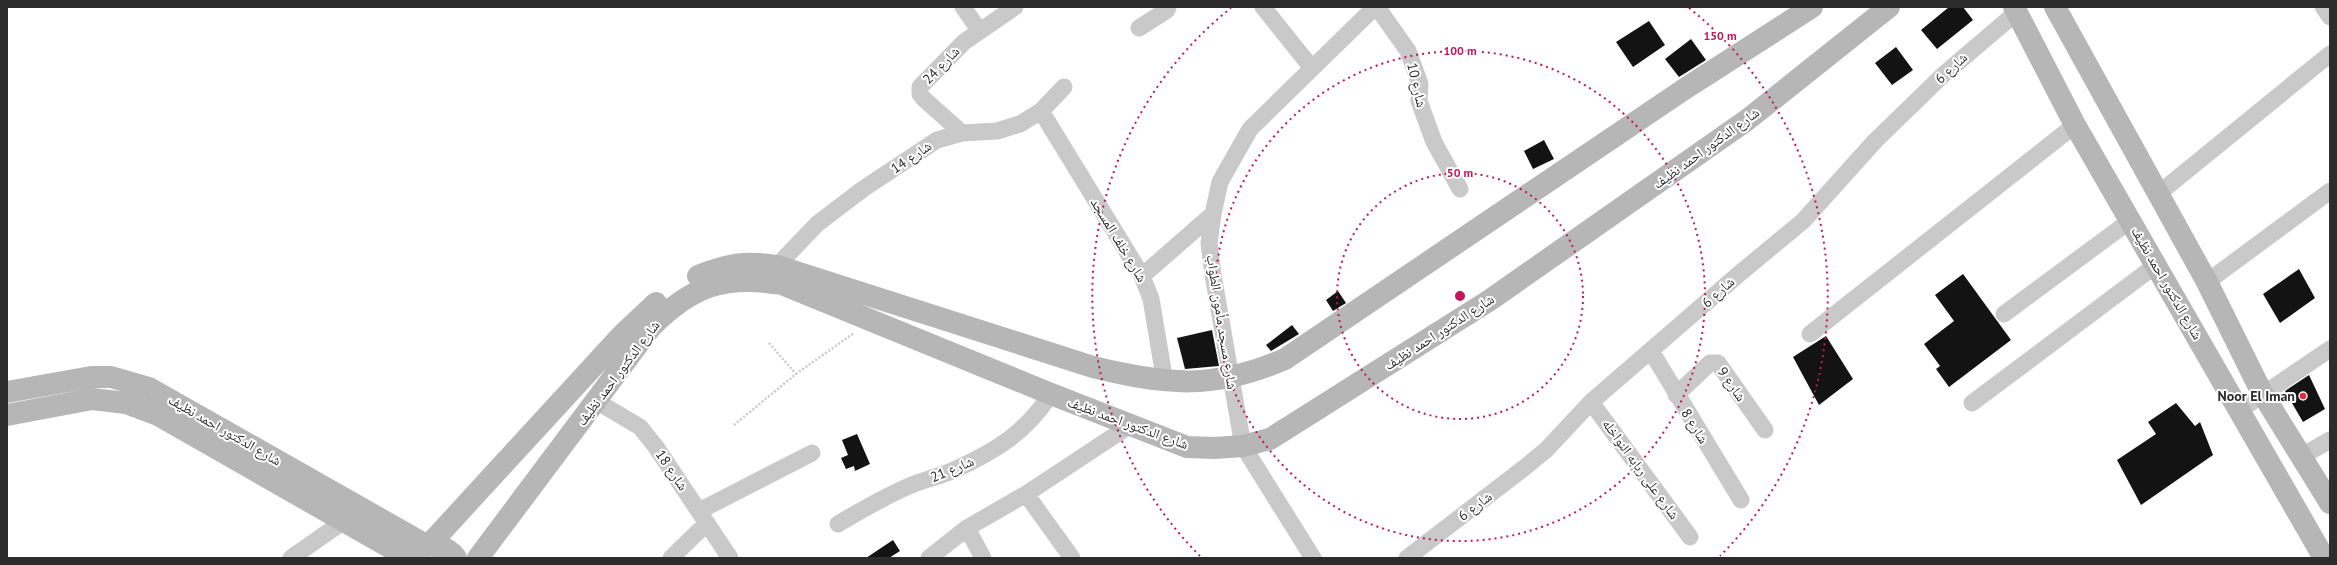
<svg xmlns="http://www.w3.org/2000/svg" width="2337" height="565" font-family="'PT Sans','Noto Naskh Arabic',sans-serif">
<rect width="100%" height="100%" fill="#fff"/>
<path fill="#131313" d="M 1949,7 L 1963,7 L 1973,20 L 1937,49 L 1921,30 Z
M 1649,21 L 1665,45 L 1633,67 L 1616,42 Z
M 1691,39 L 1706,60 L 1679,77 L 1665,59 Z
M 1896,47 L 1913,70 L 1892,85 L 1875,63 Z
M 1544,140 L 1554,159 L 1533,169 L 1524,151 Z
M 2299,269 L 2315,298 L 2280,323 L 2263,294 Z
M 1963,274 L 2011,340 L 1949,387 L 1936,369 L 1940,366 L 1924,344 L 1954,321 L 1935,295 Z
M 1338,291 L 1346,303 L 1333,311 L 1326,300 Z
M 1292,325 L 1299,334 L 1271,351 L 1266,345 Z
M 1212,330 L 1219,366 L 1185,369 L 1177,338 Z
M 1826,336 L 1853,379 L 1819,405 L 1793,357 Z
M 2309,375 L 2325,409 L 2303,422 L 2285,391 Z
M 2176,403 L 2195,426 L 2200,422 L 2213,455 L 2141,505 L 2117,460 L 2156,434 L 2148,422 Z
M 857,434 L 870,464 L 855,471 L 854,466 L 846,469 L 841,458 L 848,455 L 842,440 Z
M 893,540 L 900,551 L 889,558 L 866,558 Z"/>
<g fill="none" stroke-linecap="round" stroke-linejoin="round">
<path stroke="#c9c9c9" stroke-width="2.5" stroke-dasharray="2 2" stroke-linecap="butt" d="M 769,343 L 796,374
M 734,425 L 796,374 L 854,333"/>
<path stroke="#c9c9c9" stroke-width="17" d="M 963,7 L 979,30
M 1263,7 L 1311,67
M 1377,7 L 1408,51 L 1420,84 L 1419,101 L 1434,142 L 1460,189
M 2323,7 L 2330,17
M 1139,28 L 1167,10 L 1168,7
M 1041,111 L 1142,276 L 1151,299 L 1165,382
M 962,133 L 924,99 L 920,94 L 920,87 L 964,42 L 1015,7
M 2158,194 L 2330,54
M 777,266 L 817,224 L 863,189 L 937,140 L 962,133 L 997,131 L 1020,124 L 1041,111 L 1064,87
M 1142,276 L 1213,214
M 2207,282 L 2330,191
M 2004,314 L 2131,220
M 1810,334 L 2075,125
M 1651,351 L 1741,500
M 1676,395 L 1710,363 L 1718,363 L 1765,430
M 596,401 L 640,427 L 656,447 L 730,558
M 1591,402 L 1690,537
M 1972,403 L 2156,265
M 2240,410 L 2330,349
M 2302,456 L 2330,440
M 1026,494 L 1072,558
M 699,511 L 812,453
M 838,524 C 863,509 887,495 914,484 C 927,479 941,476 954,470 C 996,451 1025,433 1051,394
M 967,528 L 983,558
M 291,558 L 344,521
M 671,558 L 707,523
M 929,558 L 967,528 L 1026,494 L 1129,426
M 1313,558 L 1243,446 L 1213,275 L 1209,243 L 1213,214 L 1220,182 L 1250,129 L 1375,7
M 1407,558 L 1524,468 L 1546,450 L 1591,402 L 1739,274 L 1803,221 L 1875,141 L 1943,75 L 2017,12"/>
<path stroke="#b6b6b6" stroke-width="22" d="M 2014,7 L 2075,125 L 2324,558
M 2055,7 L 2207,282 L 2262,393 L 2330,503
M 698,276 C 728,264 745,261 777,266 L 1093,367 C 1167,385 1214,390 1285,359 L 1686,88 L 1812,7
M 7,392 L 91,377 L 111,377 L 149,388 L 426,545
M 7,415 L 92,399 L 126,403 L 158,415 L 405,556
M 429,545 L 622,335 L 656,303
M 417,548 C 431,544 447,545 456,558
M 478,558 L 651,327 C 693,285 724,275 782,284 L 1051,394 L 1187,447 L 1214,448 L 1243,446 L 1270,439 L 1490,300 L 1747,120 L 1889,7"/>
</g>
<g fill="none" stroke="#c2185b" stroke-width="2" stroke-dasharray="2 4">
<circle cx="1460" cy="296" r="123"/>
<circle cx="1460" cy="296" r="245"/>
<path d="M1200 556A368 368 0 0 1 1231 8M1689 8A368 368 0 0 1 1720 556"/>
</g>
<circle fill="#e7293f" stroke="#fff" stroke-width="1.5" cx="2303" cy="396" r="4"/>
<g text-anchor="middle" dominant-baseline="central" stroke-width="4" stroke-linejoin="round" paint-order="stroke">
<g font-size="14" fill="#2c2c2c" stroke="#fff">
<text transform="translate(941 65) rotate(-46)">شارع 24</text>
<text transform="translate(1951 68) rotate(-43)">شارع 6</text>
<text transform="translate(1417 85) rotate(77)">شارع 10</text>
<text transform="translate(1706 148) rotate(-36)">شارع الدكتور احمد نظيف</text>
<text transform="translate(911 157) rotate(-34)">شارع 14</text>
<text transform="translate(1119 240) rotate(59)">شارع خلف المسجد</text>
<text transform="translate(2167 283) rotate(60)">شارع الدكتور احمد نظيف</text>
<text transform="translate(1718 292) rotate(-42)">شارع 6</text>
<text transform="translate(1222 322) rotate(81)">شارع مسجد مأمون الطواب</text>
<text transform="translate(1439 332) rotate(-33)">شارع الدكتور احمد نظيف</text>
<text transform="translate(618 373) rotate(-53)">شارع الدكتور احمد نظيف</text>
<text transform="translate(1732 384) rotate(55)">شارع 9</text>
<text transform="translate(1128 423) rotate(20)">شارع الدكتور احمد نظيف</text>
<text transform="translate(1695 426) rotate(58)">شارع 8</text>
<text transform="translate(225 430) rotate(30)">شارع الدكتور احمد نظيف</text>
<text transform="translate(952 469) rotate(-23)">شارع 21</text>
<text transform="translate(1641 469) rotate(54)">شارع على ربابه النواخله</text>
<text transform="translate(672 470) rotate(56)">شارع 18</text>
<text transform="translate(1475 506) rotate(-37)">شارع 6</text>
</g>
<g font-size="14" font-weight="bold" fill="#2c2c2c" stroke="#fff" text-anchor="end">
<text x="2295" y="396">Noor El Iman</text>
</g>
</g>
<circle cx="1460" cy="296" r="6" fill="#c2185b" stroke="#fff" stroke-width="2"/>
<g font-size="12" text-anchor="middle" font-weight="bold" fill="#c2185b" stroke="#fff" stroke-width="4" stroke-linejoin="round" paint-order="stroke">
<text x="1720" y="40">150 m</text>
<text x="1460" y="55">100 m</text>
<text x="1460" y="177">50 m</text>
</g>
<rect width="2337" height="565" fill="none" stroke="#2c2c2c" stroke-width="16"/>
</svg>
